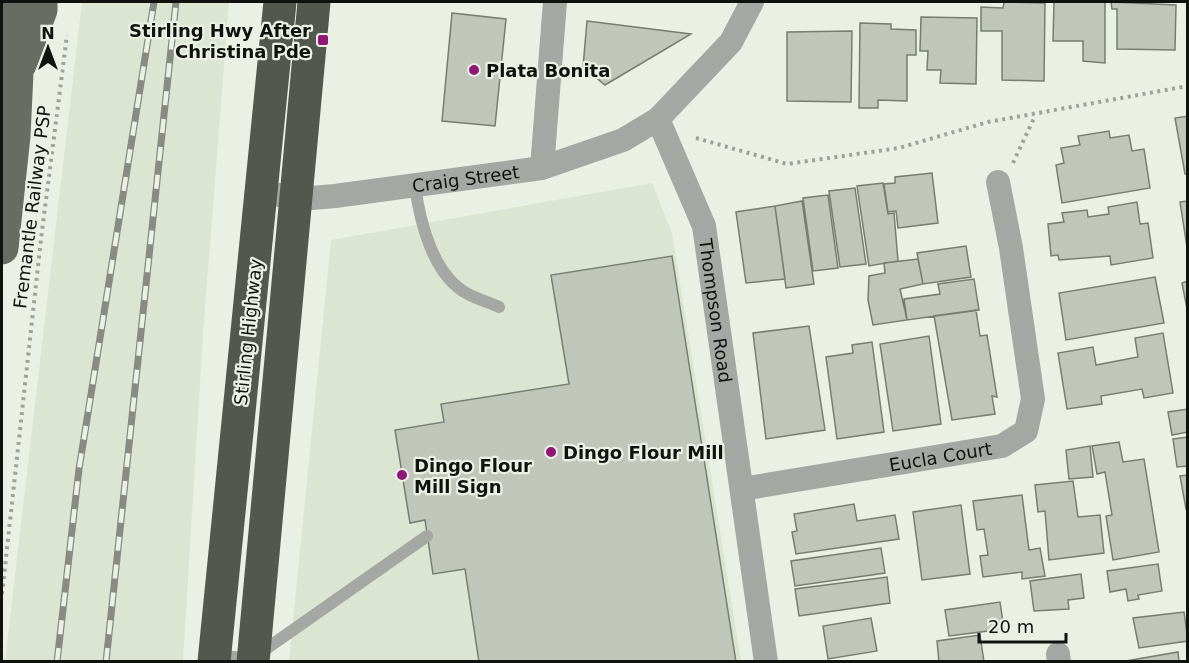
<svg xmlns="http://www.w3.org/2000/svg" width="1189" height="663" font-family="'DejaVu Sans',sans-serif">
<rect width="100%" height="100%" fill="#eaf1e4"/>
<path fill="#dbe5d2" d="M 82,2 L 229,2 L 203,334 L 183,661 L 5,661 Z
M 652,183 L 672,233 L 741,661 L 289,662 L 331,240 Z"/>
<path fill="#c0c6ba" stroke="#777d71" stroke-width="1.5" d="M 1004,2 L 1045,3 L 1044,81 L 1002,80 L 1002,31 L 981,31 L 981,7 L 1003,8 Z
M 1054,2 L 1105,2 L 1105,63 L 1083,61 L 1083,41 L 1053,41 Z
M 1111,2 L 1176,5 L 1175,50 L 1117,49 L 1117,9 L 1112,9 Z
M 452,13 L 506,19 L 495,126 L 442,121 Z
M 921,17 L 977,18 L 976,84 L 940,83 L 941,70 L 927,70 L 928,51 L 920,51 Z
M 587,21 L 691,34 L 605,85 L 583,67 Z
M 860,23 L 891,24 L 891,29 L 916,30 L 916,55 L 907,55 L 907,101 L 878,100 L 878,108 L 859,108 Z
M 852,31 L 851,102 L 787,101 L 787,32 Z
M 1188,116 L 1188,174 L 1185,174 L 1175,118 Z
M 1109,131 L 1110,138 L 1129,135 L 1132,151 L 1144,149 L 1150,188 L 1062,203 L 1056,165 L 1064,163 L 1061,148 L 1080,145 L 1078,136 Z
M 932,173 L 938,223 L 898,228 L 896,211 L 888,212 L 884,184 L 895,183 L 895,177 Z
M 883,183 L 888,214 L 894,213 L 898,261 L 869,266 L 857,186 Z
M 855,188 L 866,264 L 840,267 L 829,191 Z
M 828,195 L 838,268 L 813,271 L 803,198 Z
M 802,201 L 814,284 L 786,288 L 775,206 Z
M 1188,201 L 1188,247 L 1187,247 L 1180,202 Z
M 1137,202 L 1140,224 L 1148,223 L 1153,258 L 1111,265 L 1110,256 L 1059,260 L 1058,255 L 1051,256 L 1048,224 L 1064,222 L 1062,213 L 1087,210 L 1088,217 L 1109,214 L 1108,207 Z
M 775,206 L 785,279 L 746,283 L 736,212 Z
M 966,246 L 971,277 L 923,284 L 917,253 Z
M 672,256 L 736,662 L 479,662 L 465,569 L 433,574 L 425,520 L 410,523 L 395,430 L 444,422 L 441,404 L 569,384 L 551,275 Z
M 918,259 L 923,284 L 900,289 L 907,320 L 873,325 L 868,300 L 869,276 L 885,273 L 884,263 Z
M 1155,277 L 1164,323 L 1066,340 L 1059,293 Z
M 974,279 L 979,310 L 907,320 L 904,299 L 940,294 L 938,284 Z
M 1188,281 L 1188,314 L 1182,283 Z
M 976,310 L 980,336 L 987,335 L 997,397 L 992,396 L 995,414 L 952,420 L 934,316 Z
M 809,326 L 825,430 L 766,439 L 753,333 Z
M 1163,333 L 1173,393 L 1144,398 L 1142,389 L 1101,396 L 1102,404 L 1067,409 L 1058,353 L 1093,347 L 1096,365 L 1138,357 L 1135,338 Z
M 929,336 L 941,424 L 893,431 L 880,344 Z
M 872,342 L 884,432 L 837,439 L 826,357 L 853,353 L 852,345 Z
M 1188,409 L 1188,432 L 1172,435 L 1168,412 Z
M 1188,437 L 1188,466 L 1177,467 L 1173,439 Z
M 1119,442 L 1123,462 L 1144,459 L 1159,552 L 1113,560 L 1106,516 L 1112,515 L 1105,472 L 1097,474 L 1092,446 Z
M 1090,446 L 1093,477 L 1069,479 L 1066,450 Z
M 1188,475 L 1188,508 L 1186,509 L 1180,476 Z
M 1073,481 L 1078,517 L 1100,515 L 1104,553 L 1049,560 L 1045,511 L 1038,512 L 1035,485 Z
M 1022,495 L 1029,550 L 1040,548 L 1045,576 L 1022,579 L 1022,572 L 983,577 L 980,556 L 988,555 L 984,529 L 977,530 L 973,501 Z
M 854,504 L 857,521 L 895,515 L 899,539 L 796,554 L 792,532 L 797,531 L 794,514 Z
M 961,505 L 970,574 L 922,580 L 913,512 Z
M 881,548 L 885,573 L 795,586 L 791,561 Z
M 1158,564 L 1162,591 L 1138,595 L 1139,599 L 1128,601 L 1126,589 L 1110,592 L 1107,571 Z
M 1081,574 L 1084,598 L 1068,600 L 1069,609 L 1034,611 L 1030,581 Z
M 887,577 L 890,603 L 799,616 L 795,589 Z
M 1000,602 L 1004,629 L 949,636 L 945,610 Z
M 1184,612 L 1188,641 L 1139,648 L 1133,618 Z
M 871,618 L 877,651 L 828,659 L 823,626 Z
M 980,635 L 984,662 L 939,662 L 937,641 Z
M 1178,652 L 1179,662 L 1120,662 Z"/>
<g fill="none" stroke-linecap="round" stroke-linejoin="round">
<path stroke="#9ea39a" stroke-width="4" stroke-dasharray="3 4.5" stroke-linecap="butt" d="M 696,138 L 787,164 L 899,148 L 988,122 L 1188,86
M 1013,163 L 1035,116
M 2,594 L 41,239 L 67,35"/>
<path stroke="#a5a7a2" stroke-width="12" d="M 415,186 C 420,222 433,276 468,294 C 477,299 488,302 499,307
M 216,656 L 253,658 L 427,536"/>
<g stroke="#a5a7a2" stroke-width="24">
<path id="s1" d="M 658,119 L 704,226 L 766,662"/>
<path d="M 542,168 L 555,2"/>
<path id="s2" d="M 279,195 L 311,198 L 335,196 L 542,168 L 623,140 L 658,119 L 731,42 L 752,2"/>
<path id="s3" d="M 742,489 L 1002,446 L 1026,431 L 1033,399 L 1011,248 L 998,182"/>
<path d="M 1058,654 L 1059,662"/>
</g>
<path stroke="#686d64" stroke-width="33" d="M 21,63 L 41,10 L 41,2
M 2,248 L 14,136 L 17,73 L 12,2"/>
<path stroke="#53584e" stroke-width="33" d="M 214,662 L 280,2
M 253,662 L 314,2"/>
<g stroke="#878b82" stroke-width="7">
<path id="rail" d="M 57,662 L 79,469 L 154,2
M 106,662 L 176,2"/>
</g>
<use href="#rail" stroke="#eaf1e4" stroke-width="4.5" stroke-dasharray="14" stroke-linecap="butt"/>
</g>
<g fill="#901775" stroke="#eaf1e4" stroke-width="2">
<rect x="317" y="34" width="12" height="12" rx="3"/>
<circle cx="474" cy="70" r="6"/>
<circle cx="551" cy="452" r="6"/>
<circle cx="402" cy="475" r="6"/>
</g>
<g text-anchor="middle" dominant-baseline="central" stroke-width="4.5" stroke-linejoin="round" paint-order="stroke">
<g font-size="18" font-weight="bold" fill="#10120e" stroke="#eaf1e4" text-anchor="start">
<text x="311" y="30" text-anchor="end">Stirling Hwy After<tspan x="311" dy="21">Christina Pde</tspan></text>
<text x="486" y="70">Plata Bonita</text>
<text x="563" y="452">Dingo Flour Mill</text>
<text x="414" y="465">Dingo Flour<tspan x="414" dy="21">Mill Sign</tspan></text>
</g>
<g font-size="18" fill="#10120e" stroke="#eaf1e4">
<text stroke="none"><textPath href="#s2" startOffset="188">Craig Street</textPath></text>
<text transform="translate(32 207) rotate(-83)">Fremantle Railway PSP</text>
<text stroke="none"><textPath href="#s1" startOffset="202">Thompson Road</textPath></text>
<text transform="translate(248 332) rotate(-84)">Stirling Highway</text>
<text stroke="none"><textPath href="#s3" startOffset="201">Eucla Court</textPath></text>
</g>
</g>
<rect width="1189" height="663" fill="none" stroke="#10120e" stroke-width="6"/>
<g transform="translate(48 48)" stroke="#eaf1e4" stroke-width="4.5" paint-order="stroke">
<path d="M0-4.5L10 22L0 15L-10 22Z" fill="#10120e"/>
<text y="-9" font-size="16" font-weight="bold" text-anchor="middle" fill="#10120e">N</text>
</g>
<path d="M979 633v9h87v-9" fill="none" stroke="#10120e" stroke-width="3"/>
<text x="988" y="633" font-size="18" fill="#10120e" stroke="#eaf1e4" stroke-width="4.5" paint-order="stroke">20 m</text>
</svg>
